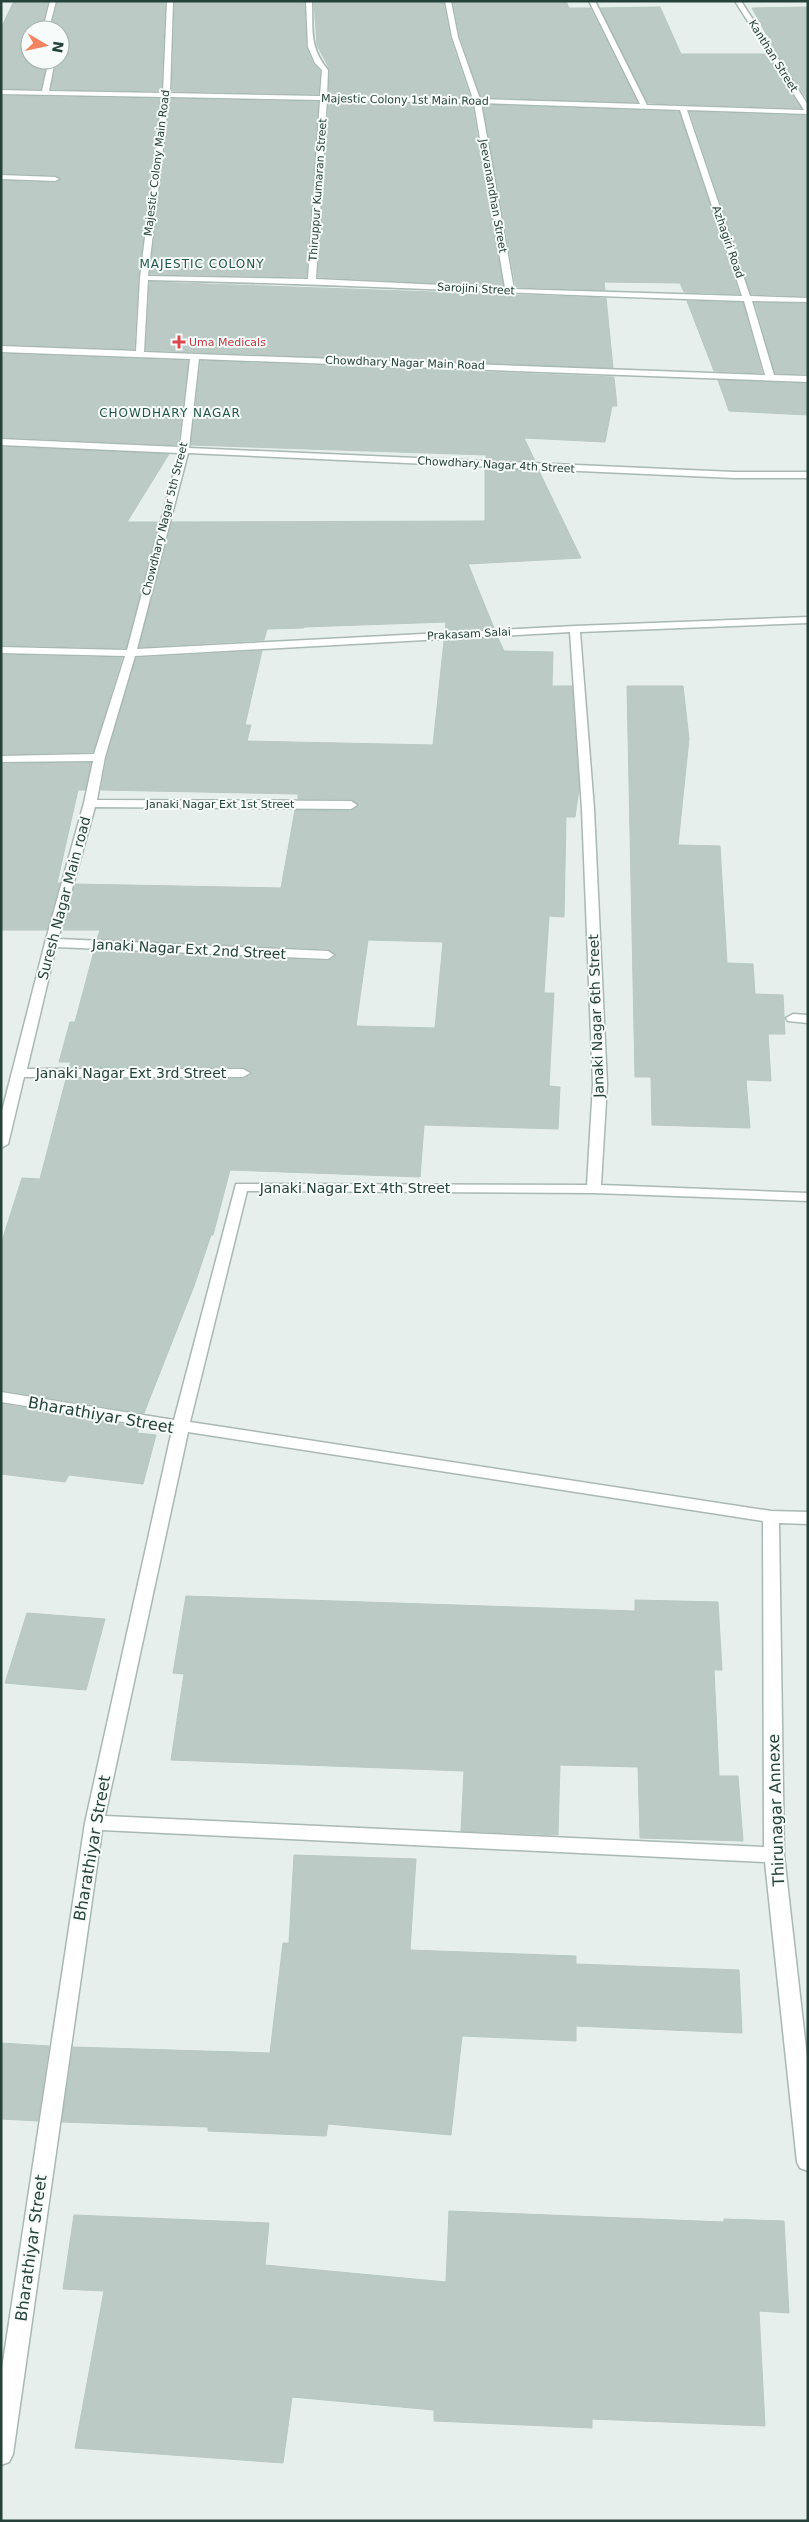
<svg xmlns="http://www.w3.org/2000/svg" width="809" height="2522" font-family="'DejaVu Sans',sans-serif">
<rect width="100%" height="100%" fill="#e6efeb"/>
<path fill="#bbcac4" stroke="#b8c9c2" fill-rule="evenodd" d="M 14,1 L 48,1 L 43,21 L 45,30 L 30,30 L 30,60 L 47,60 L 41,89 L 1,88 L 1,28 Z
M 58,1 L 165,1 L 161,91 L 51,89 L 57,60 L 60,60 L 60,30 L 55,30 L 53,21 Z
M 175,1 L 304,1 L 306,47 L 313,64 L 320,71 L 318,94 L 172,91 Z
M 314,1 L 443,1 L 450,38 L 470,97 L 329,94 L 330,70 L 317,45 Z
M 453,1 L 566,1 L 569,8 L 590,8 L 637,102 L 481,97 L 460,36 Z
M 660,7 L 681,54 L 766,54 L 801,108 L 648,103 L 600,8 Z
M 808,7 L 808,101 L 777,54 L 752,8 Z
M 1,96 L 160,99 L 138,278 L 134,349 L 1,344 L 1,181 L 55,183 L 61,180 L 55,175 L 1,173 Z
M 171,99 L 318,102 L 306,277 L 150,274 Z
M 329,102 L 472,105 L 503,286 L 318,277 Z
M 483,105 L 679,112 L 739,294 L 684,292 L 680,283 L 604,282 L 605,290 L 516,287 Z
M 690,112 L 808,116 L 808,296 L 751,294 Z
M 150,282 L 606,298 L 613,368 L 146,350 Z
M 687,301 L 743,303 L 762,373 L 714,371 Z
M 755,303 L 808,304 L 808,374 L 775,373 Z
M 1,354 L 188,361 L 178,445 L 1,437 Z
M 201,361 L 614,377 L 617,406 L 612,406 L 605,442 L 524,438 L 535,461 L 486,459 L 486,455 L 191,445 Z
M 718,380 L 808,384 L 808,415 L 729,411 Z
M 1,447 L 169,454 L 127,522 L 159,522 L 126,648 L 1,645 Z
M 485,468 L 539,471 L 581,558 L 468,564 L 494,628 L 445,631 L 446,622 L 304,627 L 304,628 L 267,629 L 264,640 L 139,647 L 172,522 L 485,521 Z
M 498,638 L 504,651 L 553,652 L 552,686 L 572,686 L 579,789 L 575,817 L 566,817 L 564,917 L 549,916 L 544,993 L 554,993 L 549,1086 L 560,1087 L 558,1129 L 424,1125 L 420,1177 L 230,1170 L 213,1235 L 211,1235 L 194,1286 L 144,1413 L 1,1390 L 1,1244 L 22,1178 L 40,1179 L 66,1079 L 243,1079 L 252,1074 L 243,1067 L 69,1067 L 71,1062 L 59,1062 L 70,1022 L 75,1022 L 94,951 L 328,961 L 336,956 L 328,949 L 97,939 L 100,930 L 63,930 L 75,884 L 281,888 L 295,810 L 351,811 L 359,806 L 351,799 L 298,799 L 298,794 L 101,790 L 107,757 L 136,658 L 262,651 L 245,725 L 251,725 L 247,741 L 433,745 L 444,641 ZM 368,940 L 443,942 L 435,1028 L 356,1026 Z
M 1,655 L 122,658 L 93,752 L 1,754 Z
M 627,686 L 683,686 L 689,739 L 678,845 L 720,846 L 727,963 L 753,964 L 755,994 L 783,995 L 785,1034 L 768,1034 L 771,1081 L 746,1080 L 750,1128 L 652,1125 L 651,1077 L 635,1077 Z
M 91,763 L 85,790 L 78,790 L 57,883 L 60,883 L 47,930 L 1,930 L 1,764 Z
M 1,1404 L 139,1427 L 137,1433 L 156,1435 L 143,1484 L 69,1475 L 65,1482 L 1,1474 Z
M 186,1596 L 635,1611 L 635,1600 L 718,1602 L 722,1670 L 714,1670 L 719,1776 L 738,1776 L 743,1841 L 640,1838 L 638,1767 L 560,1765 L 558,1835 L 461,1831 L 464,1771 L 171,1760 L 184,1674 L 173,1673 Z
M 27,1613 L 105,1619 L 86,1690 L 5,1683 Z
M 294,1855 L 416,1859 L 410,1950 L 576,1956 L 576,1964 L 739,1970 L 742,2033 L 576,2026 L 576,2041 L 462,2036 L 451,2135 L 328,2124 L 326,2136 L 208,2131 L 208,2127 L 62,2122 L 73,2047 L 270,2053 L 283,1943 L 289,1943 Z
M 1,2043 L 49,2046 L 38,2121 L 1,2119 Z
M 449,2211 L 724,2222 L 724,2219 L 784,2221 L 789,2313 L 759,2311 L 765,2426 L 592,2419 L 592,2428 L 434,2421 L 434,2410 L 292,2397 L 283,2463 L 75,2448 L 104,2291 L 63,2289 L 74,2215 L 269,2223 L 265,2265 L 446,2282 Z"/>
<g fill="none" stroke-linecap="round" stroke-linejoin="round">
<g stroke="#a8b8b2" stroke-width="3">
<path id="street" d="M 50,1 L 56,1 L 51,21 L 53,30 L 47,30 L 45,21 Z
M 167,1 L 173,1 L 170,93 L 320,96 L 322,70 L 315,63 L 308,47 L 306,1 L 312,1 C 313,30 309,47 328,70 L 327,96 L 473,99 L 452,37 L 445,1 L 451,1 L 458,37 L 480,99 L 640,104 L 589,1 L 595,1 L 647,105 L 804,110 L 735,1 L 741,1 L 808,105 L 808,114 L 687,110 L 750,296 L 808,298 L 808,302 L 752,301 L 774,375 L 808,376 L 808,382 L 199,359 L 189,448 L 734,472 L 808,472 L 808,478 L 734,478 L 188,453 L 137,649 L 575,626 L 808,617 L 808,623 L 580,632 L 594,809 L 607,1084 L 601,1185 L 808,1193 L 808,1201 L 594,1193 L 247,1191 L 190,1422 L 771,1511 L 808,1512 L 808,1524 L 779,1523 L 784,1855 L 808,2066 L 808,2171 L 800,2168 L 797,2162 L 765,1862 L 102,1830 L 13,2454 L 9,2462 L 1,2465 L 1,2375 L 85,1823 L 172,1430 L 1,1402 L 1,1392 L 174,1420 L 236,1184 L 587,1185 L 593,1084 L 582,809 L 570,632 L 135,656 L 105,757 L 97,800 L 351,801 L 357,805 L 351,809 L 95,807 L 58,939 L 328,951 L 334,955 L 328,959 L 56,947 L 27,1069 L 243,1069 L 250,1073 L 243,1077 L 24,1077 L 8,1144 L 1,1148 L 1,1115 L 45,943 L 84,803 L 93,761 L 1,762 L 1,756 L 94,754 L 125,656 L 1,653 L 1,647 L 127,650 L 179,453 L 1,445 L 1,439 L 180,447 L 190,359 L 1,352 L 1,346 L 136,351 L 140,278 L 162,97 L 1,94 L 1,90 L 42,91 L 49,60 L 55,60 L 49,91 L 163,93 ZM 169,97 L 320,100 L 308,279 L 148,276 ZM 327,100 L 474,103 L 505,288 L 316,279 ZM 481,103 L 680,110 L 742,296 L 514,289 ZM 148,280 C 347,284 545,295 744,301 L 765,375 L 144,352 ZM 188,1432 L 763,1521 L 764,1847 L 105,1816 Z
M 1,175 L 55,177 L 59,179 L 55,181 L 1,179 Z
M 793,1014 L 808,1015 L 808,1023 L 788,1021 L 786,1018 Z"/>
</g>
<use href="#street" fill="#fff" fill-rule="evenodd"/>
</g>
<path fill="#e0444e" stroke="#f7fbf9" stroke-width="2" d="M176.5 334.5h5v5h5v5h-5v5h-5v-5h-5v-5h5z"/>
<g text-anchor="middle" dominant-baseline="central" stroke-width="4" stroke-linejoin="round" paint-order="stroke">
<g font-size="11" fill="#24423a" stroke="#f7fbf9">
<text transform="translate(773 56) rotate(58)">Kanthan Street</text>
<text transform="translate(405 100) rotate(1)">Majestic Colony 1st Main Road</text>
<text transform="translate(157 163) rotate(-83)">Majestic Colony Main Road</text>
<text transform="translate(318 190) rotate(-86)">Thiruppur Kumaran Street</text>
<text transform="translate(493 196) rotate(80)">Jeevanandhan Street</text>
<text transform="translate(728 242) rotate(71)">Azhagiri Road</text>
<text transform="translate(476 289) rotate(3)">Sarojini Street</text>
<text transform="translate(405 363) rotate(2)">Chowdhary Nagar Main Road</text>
<text transform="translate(496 465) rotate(3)">Chowdhary Nagar 4th Street</text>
<text transform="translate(165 519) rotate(-76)">Chowdhary Nagar 5th Street</text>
<text transform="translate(469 634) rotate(-3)">Prakasam Salai</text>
<text x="220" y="804">Janaki Nagar Ext 1st Street</text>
</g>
<g font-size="11" fill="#be3a42" stroke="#f7fbf9" text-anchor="start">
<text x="189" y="342">Uma Medicals</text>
</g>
<g font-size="12" letter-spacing="1" fill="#1f5548" stroke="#f7fbf9">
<text x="202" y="264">MAJESTIC COLONY</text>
<text x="170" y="413">CHOWDHARY NAGAR</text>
</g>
<g font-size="14" fill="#24423a" stroke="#f7fbf9">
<text transform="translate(64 898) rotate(-75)">Suresh Nagar Main road</text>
<text transform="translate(189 949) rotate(3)">Janaki Nagar Ext 2nd Street</text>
<text transform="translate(596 1016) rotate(-92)">Janaki Nagar 6th Street</text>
<text x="131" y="1073">Janaki Nagar Ext 3rd Street</text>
<text x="355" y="1188">Janaki Nagar Ext 4th Street</text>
</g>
<g font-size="16" fill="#24423a" stroke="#f7fbf9">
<text transform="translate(101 1415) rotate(10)">Bharathiyar Street</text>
<text transform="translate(776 1810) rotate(-92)">Thirunagar Annexe</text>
<text transform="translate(92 1848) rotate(-80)">Bharathiyar Street</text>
<text transform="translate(31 2248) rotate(-82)">Bharathiyar Street</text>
</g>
</g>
<rect width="809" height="2522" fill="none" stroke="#24423a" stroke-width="5"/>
<g transform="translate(45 45) rotate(99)"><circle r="24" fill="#f7fbf9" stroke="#a3b1ad"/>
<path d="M0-4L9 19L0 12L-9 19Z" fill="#f4845f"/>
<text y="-8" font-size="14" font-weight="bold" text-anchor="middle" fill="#24423a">N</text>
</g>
</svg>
